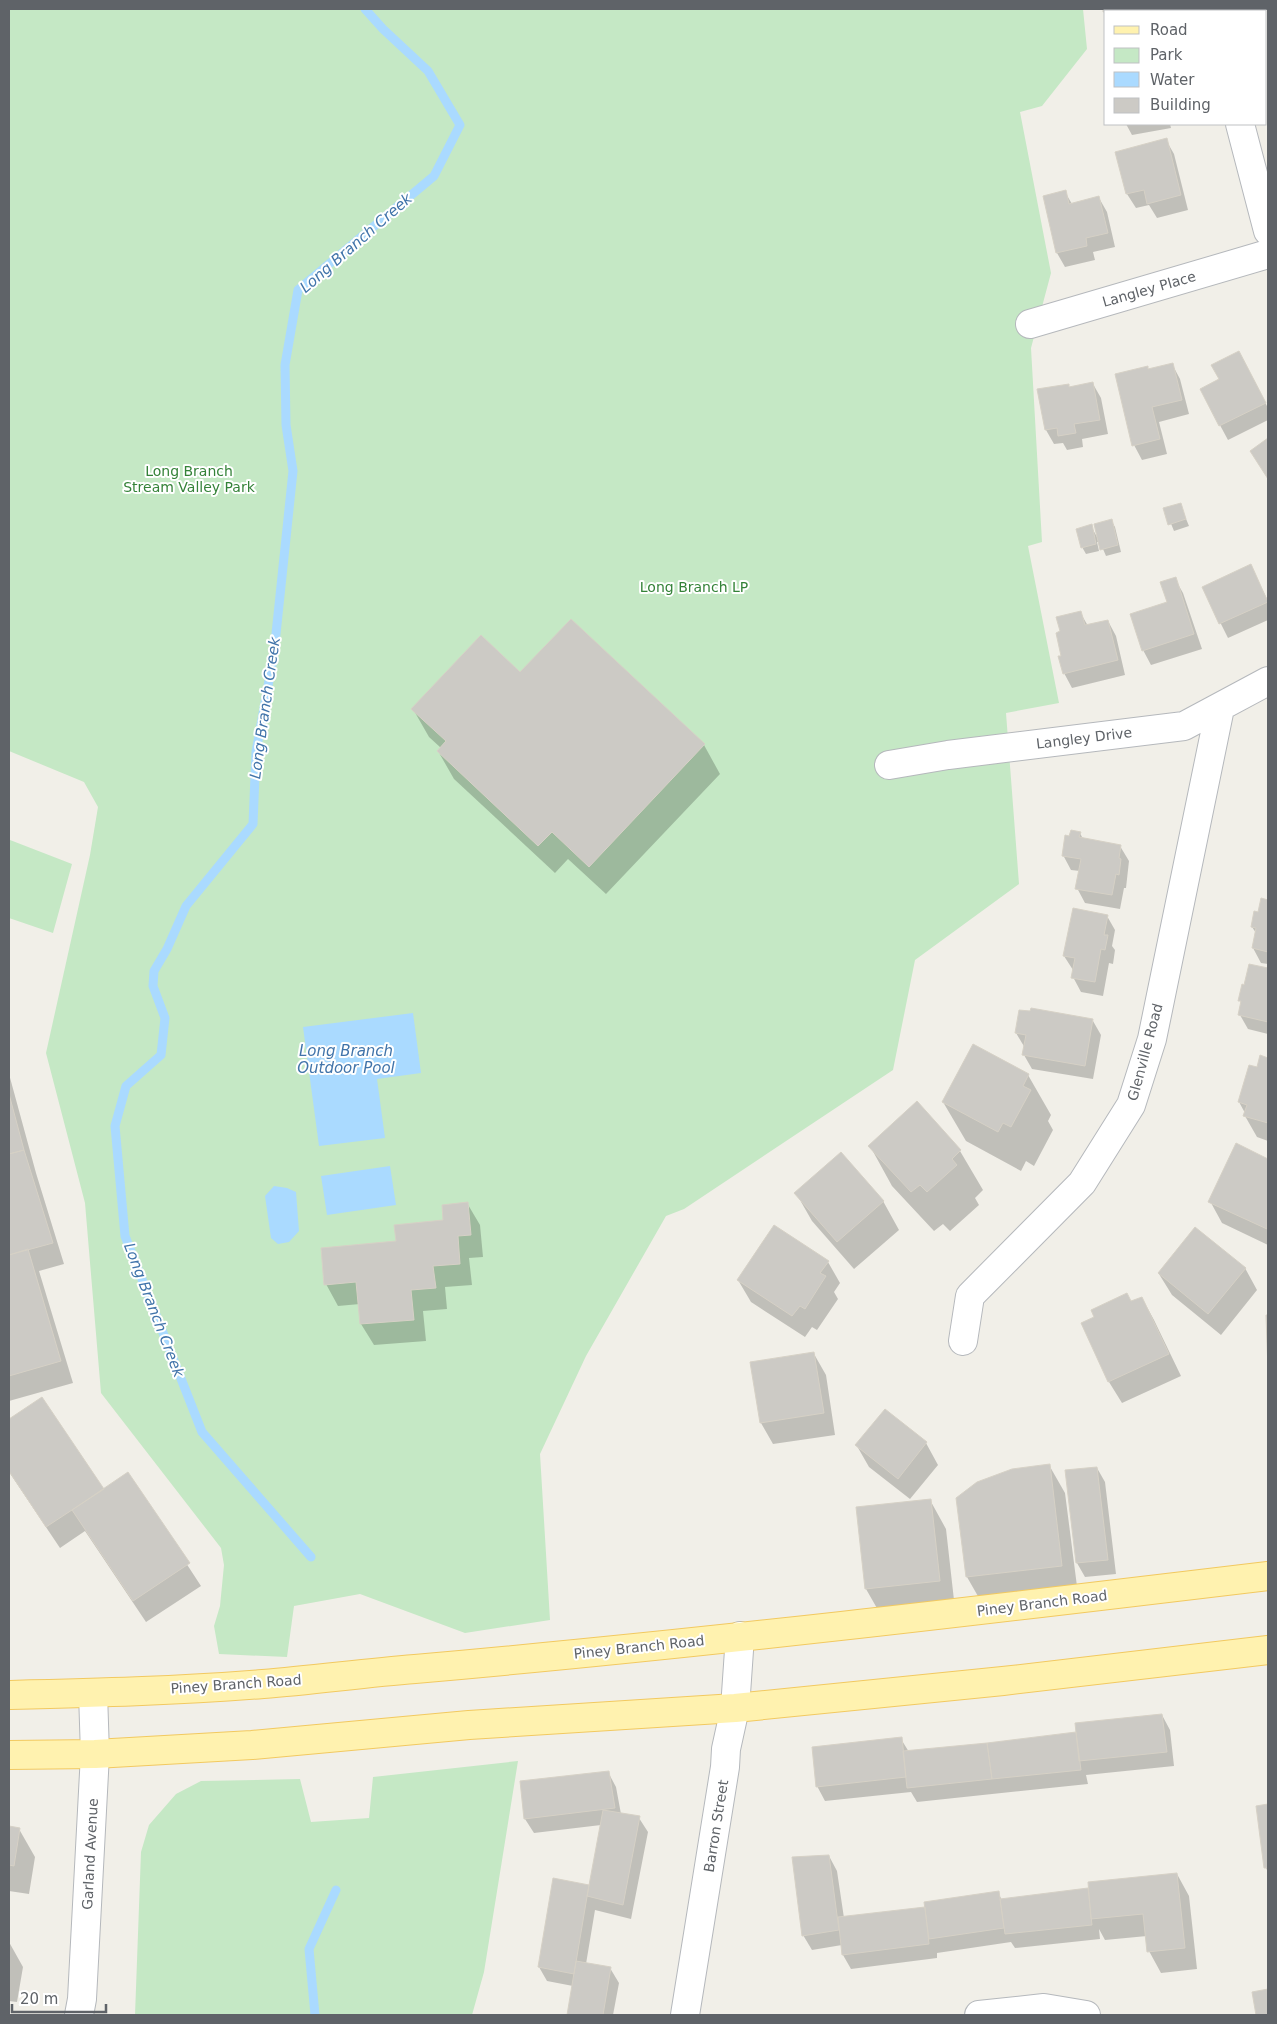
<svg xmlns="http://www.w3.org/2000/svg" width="1277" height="2024" font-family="'DejaVu Sans',sans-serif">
<rect width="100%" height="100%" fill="#f1efe8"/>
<path fill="#c5e8c5" d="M 9,9 L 1083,9 L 1087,49 L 1042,106 L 1020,112 L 1051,273 L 1031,348 L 1042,542 L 1028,546 L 1059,703 L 1006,713 L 1019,884 L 915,960 L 893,1070 L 684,1209 L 666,1216 L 586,1356 L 540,1454 L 550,1620 L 465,1633 L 360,1594 L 294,1606 L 287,1657 L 219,1654 L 214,1626 L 220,1606 L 224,1565 L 221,1548 L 101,1393 L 85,1203 L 46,1053 L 90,855 L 98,807 L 84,782 L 9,751 Z
M 10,840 L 72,864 L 53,933 L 9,918 Z
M 518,1761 L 484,1972 L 472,2015 L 135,2015 L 141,1852 L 149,1825 L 176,1794 L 201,1781 L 300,1779 L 311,1822 L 369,1818 L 373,1777 Z"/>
<path fill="#aadaff" d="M 413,1013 L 421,1073 L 377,1079 L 385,1138 L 319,1146 L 303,1027 Z
M 390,1166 L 396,1205 L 327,1215 L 321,1176 Z
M 274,1186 L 287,1188 L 296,1192 L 299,1231 L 289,1242 L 278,1244 L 271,1238 L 265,1196 Z"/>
<path fill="#0003" d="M 1104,9 L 1169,9 L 1170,11 L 1106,11 L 1106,14 Z
M 1126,124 L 1170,124 L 1171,128 L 1132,135 Z
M 1166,140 L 1174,154 L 1188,210 L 1157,218 L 1149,205 L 1136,208 L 1127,194 Z
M 1065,192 L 1072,204 L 1099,198 L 1107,212 L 1115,247 L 1093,252 L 1095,260 L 1065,267 L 1057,253 L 1044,196 Z
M 1172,364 L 1180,379 L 1189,414 L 1159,422 L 1167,454 L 1142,460 L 1134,445 L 1149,370 Z
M 1247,367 L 1268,408 L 1268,420 L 1228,440 L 1201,390 Z
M 1093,384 L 1101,398 L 1108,434 L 1082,439 L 1083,447 L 1067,450 L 1063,443 L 1054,444 L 1046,430 L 1039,390 L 1068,385 L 1070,388 Z
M 1180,504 L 1189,526 L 1174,531 L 1165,509 Z
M 1111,520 L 1115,527 L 1121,552 L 1106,556 L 1100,542 L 1097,542 L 1099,551 L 1086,554 L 1082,547 L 1091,526 L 1097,537 Z
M 1251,566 L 1268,601 L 1268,620 L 1228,638 L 1203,588 Z
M 1175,579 L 1183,593 L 1202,649 L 1151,665 L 1143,650 L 1168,603 Z
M 1080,612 L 1088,626 L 1108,621 L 1116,636 L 1125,675 L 1072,688 L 1064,673 L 1061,632 Z
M 571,621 L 704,745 L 720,774 L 606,894 L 568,859 L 555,873 L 454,779 L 438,751 L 441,748 L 429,737 L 413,709 L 520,674 Z
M 1080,833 L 1083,839 L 1120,846 L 1129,861 L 1126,888 L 1124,888 L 1120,909 L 1085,903 L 1077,888 L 1080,871 L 1071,870 L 1063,855 L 1070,838 Z
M 1262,900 L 1268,901 L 1268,964 L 1261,963 L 1253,948 L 1256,933 L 1252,927 L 1259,913 Z
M 1107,916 L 1115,930 L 1112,946 L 1115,950 L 1113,964 L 1109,963 L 1103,996 L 1081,992 L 1073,977 L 1073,970 L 1064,956 Z
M 1250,966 L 1268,970 L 1268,1034 L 1248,1029 L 1240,1015 L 1242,1005 L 1240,1000 L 1245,987 Z
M 1093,1021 L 1101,1035 L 1093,1079 L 1032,1069 L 1024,1055 L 1025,1048 L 1016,1033 Z
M 1261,1057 L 1268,1059 L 1268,1141 L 1257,1137 L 1245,1116 L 1245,1113 L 1239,1102 L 1258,1069 Z
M 9,1074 L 36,1173 L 64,1264 L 39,1271 L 73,1383 L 9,1401 Z
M 1028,1075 L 1051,1115 L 1048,1121 L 1053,1130 L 1034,1166 L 1026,1161 L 1021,1171 L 966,1141 L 943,1102 Z
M 917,1103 L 960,1151 L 983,1190 L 975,1198 L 979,1205 L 950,1231 L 943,1224 L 934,1231 L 892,1186 L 870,1146 Z
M 1236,1145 L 1268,1160 L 1268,1245 L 1222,1223 L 1210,1201 Z
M 796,1193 L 883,1201 L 899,1230 L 854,1269 L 812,1221 Z
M 467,1203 L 480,1225 L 483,1257 L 469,1258 L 472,1285 L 445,1287 L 447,1309 L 423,1311 L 426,1341 L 374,1345 L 361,1324 L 360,1304 L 338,1306 L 326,1284 L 398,1243 L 445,1221 Z
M 828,1262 L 840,1283 L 834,1292 L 838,1299 L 817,1330 L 812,1327 L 805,1337 L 751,1302 L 738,1280 Z
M 1245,1268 L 1257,1290 L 1221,1335 L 1172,1295 L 1159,1274 Z
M 1142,1298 L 1154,1320 L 1181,1376 L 1122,1403 L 1109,1382 L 1082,1324 Z
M 814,1354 L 826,1375 L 835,1435 L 773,1444 L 761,1423 L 751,1364 Z
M 42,1399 L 103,1490 L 128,1474 L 201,1586 L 146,1622 L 85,1531 L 60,1548 L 9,1472 L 9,1421 Z
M 926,1443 L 938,1465 L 910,1499 L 869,1467 L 857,1446 Z
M 1049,1465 L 1065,1493 L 1078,1594 L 983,1605 L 967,1577 L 958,1498 Z
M 1097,1468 L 1105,1482 L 1116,1574 L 1085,1577 L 1077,1563 L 1066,1471 Z
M 930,1500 L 946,1529 L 955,1609 L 882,1617 L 866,1589 Z
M 1162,1715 L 1170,1730 L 1174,1766 L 1086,1775 L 1088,1784 L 917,1802 L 911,1792 L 825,1801 L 817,1786 L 901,1739 L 909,1752 L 1077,1733 Z
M 608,1772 L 616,1787 L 621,1814 L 639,1818 L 648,1832 L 631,1919 L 595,1910 L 586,1964 L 610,1968 L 619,1983 L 613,2015 L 568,2015 L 573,1986 L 547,1981 L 539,1967 L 554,1879 L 590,1887 L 601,1825 L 534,1833 L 525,1819 Z
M 1268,1806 L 1268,1872 L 1266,1868 L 1258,1807 Z
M 9,1827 L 19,1829 L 35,1857 L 29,1894 L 9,1891 Z
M 829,1856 L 837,1871 L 844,1918 L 926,1908 L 998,1893 L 1002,1900 L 1090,1889 L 1177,1874 L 1189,1896 L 1197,1969 L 1161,1973 L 1149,1951 L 1147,1936 L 1105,1940 L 1099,1929 L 1100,1939 L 1015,1948 L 1011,1942 L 937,1953 L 937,1958 L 851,1969 L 843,1955 L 842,1945 L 812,1950 L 803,1935 Z
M 9,1942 L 23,1967 L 17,2002 L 9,2001 Z"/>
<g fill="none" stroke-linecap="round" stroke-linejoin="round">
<path stroke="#aadaff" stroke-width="9" d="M 311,1557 L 202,1432 L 125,1236 L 115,1126 L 126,1086 L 161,1055 L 165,1018 L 153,986 L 154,971 L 167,949 L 186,906 L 253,824 L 256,752 L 274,653 L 293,471 L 286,425 L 285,365 L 298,290 L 434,176 L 460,125 L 428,71 L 383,29 L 365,9
M 315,2015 L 309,1949 L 336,1890"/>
</g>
<path fill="#cccac5" stroke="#d6d1c6" d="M 1103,9 L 1152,9 L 1152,11 L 1103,12 Z
M 1167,138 L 1181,195 L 1147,204 L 1144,190 L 1126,194 L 1115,152 Z
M 1066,190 L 1069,204 L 1099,196 L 1108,233 L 1086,238 L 1087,246 L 1056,253 L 1043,196 Z
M 1239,351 L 1266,403 L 1219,426 L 1200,389 L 1219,379 L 1211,365 Z
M 1173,363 L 1182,400 L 1152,407 L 1160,439 L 1132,446 L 1115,374 L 1148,366 L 1148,369 Z
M 1093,382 L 1100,420 L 1074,424 L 1076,433 L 1058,436 L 1057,428 L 1045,430 L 1037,389 L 1069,384 L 1069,387 Z
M 1268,438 L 1268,479 L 1250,451 Z
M 1181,503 L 1186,519 L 1168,525 L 1163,508 Z
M 1112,519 L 1118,545 L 1100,550 L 1094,524 Z
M 1092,524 L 1096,544 L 1081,548 L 1076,529 Z
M 1251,564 L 1268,602 L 1219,624 L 1202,587 Z
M 1176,577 L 1194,634 L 1142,651 L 1130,614 L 1167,602 L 1160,582 Z
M 1081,611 L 1085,625 L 1108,620 L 1118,660 L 1063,674 L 1058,656 L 1061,656 L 1056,633 L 1060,631 L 1056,617 Z
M 571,619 L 705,744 L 589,867 L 552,832 L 538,846 L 437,751 L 446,741 L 411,709 L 481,635 L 520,672 Z
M 1071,830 L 1081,832 L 1079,837 L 1121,845 L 1119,858 L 1121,859 L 1119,875 L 1116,874 L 1112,895 L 1075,889 L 1081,859 L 1062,856 L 1065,835 L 1069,836 Z
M 1261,898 L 1268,900 L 1268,952 L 1252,948 L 1256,928 L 1251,927 L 1254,911 L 1258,912 Z
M 1073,908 L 1108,915 L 1104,935 L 1108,935 L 1105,950 L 1101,949 L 1095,982 L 1071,978 L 1075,958 L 1063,956 Z
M 1249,964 L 1268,968 L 1268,1022 L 1238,1015 L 1241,1001 L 1238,1001 L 1242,984 L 1244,985 Z
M 1031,1008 L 1093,1019 L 1085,1066 L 1022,1055 L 1026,1035 L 1015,1033 L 1019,1010 L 1030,1011 Z
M 973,1044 L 1029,1074 L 1023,1086 L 1031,1090 L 1011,1127 L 1003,1123 L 998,1132 L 942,1102 Z
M 1260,1055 L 1268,1058 L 1268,1123 L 1243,1116 L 1247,1105 L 1238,1102 L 1249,1065 L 1257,1067 Z
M 9,1094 L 24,1150 L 9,1154 Z
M 917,1101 L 961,1150 L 952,1159 L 957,1165 L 927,1192 L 920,1185 L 911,1192 L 868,1146 Z
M 1236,1143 L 1268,1159 L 1267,1229 L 1208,1202 Z
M 24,1150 L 53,1243 L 9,1255 L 9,1154 Z
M 841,1152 L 884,1201 L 837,1242 L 794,1193 Z
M 468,1202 L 471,1235 L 458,1236 L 460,1264 L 433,1266 L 436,1288 L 411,1290 L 414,1320 L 360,1324 L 356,1282 L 324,1285 L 321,1248 L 396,1241 L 394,1225 L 443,1220 L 442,1205 Z
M 774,1225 L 829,1261 L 820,1273 L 826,1276 L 805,1309 L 800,1306 L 792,1316 L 737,1280 Z
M 1195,1227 L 1246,1268 L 1208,1314 L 1158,1273 Z
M 28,1249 L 61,1361 L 9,1376 L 9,1255 Z
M 1127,1293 L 1131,1301 L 1142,1297 L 1169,1354 L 1108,1382 L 1081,1323 L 1094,1317 L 1091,1310 Z
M 1266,1315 L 1268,1315 L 1268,1370 Z
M 814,1352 L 824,1413 L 760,1423 L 750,1362 Z
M 42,1397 L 104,1489 L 46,1527 L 9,1471 L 9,1419 Z
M 885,1409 L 927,1442 L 898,1479 L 855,1445 Z
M 1050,1464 L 1062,1566 L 966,1577 L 956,1498 L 977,1482 L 1012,1469 Z
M 1097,1467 L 1108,1560 L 1076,1563 L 1065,1470 Z
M 128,1472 L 190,1563 L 133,1601 L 72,1510 Z
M 931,1499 L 940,1581 L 865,1589 L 856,1507 Z
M 1162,1714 L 1167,1752 L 1079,1761 L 1075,1723 Z
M 1076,1732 L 1081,1770 L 992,1779 L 987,1743 Z
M 902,1737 L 906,1777 L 816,1787 L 812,1747 Z
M 987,1743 L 992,1779 L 907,1788 L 903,1751 Z
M 609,1771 L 615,1808 L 524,1819 L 520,1781 Z
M 1268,1804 L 1268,1868 L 1264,1868 L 1256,1806 Z
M 603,1810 L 640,1816 L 623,1905 L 587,1896 Z
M 9,1826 L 20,1828 L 14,1866 L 9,1865 Z
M 829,1855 L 839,1930 L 802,1936 L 792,1857 Z
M 1177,1873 L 1185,1948 L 1147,1952 L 1143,1914 L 1091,1919 L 1088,1882 Z
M 553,1878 L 589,1885 L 574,1974 L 538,1967 Z
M 1088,1888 L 1092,1925 L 1005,1934 L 1000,1899 Z
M 999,1891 L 1004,1928 L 929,1939 L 924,1902 Z
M 925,1907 L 929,1944 L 842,1955 L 838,1917 Z
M 576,1961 L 611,1967 L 603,2015 L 567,2015 Z
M 1268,1989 L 1268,2015 L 1256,2015 L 1252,1992 Z"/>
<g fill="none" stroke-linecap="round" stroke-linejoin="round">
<g stroke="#b5b8bc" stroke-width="30">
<path id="minor" d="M 1220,9 L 1220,11
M 1240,124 L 1268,231
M 1030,324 L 1268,254
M 889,765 L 948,755 L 1184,726 L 1268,681
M 963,1341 L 970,1296 L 1082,1183 L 1131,1105 L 1152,1039 L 1220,708
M 79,2015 L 82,1999 L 95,1754 L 93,1693
M 685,2015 L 725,1767 L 726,1749 L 735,1708 L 740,1636
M 979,2015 L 1044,2008 L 1086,2015"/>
</g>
<g stroke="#f2c960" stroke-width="30">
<path id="major" d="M 9,1695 C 93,1693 178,1691 263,1684 C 314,1680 364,1673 415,1669 C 700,1644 984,1610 1268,1576
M 9,1755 L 95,1754 L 252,1745 L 469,1725 L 735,1708 L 1003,1681 L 1268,1650"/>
</g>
<use href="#minor" stroke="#fff" stroke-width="28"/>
<use href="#major" stroke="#fff2af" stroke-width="28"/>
</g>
<g text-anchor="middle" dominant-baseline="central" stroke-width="4" stroke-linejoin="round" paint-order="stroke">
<g font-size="14" fill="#5f6368" stroke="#fff">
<text transform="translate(1149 289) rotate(-16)">Langley Place</text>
<text transform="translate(1084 738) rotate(-7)">Langley Drive</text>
<text transform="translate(1145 1052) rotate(-75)">Glenville Road</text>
<text transform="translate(1042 1603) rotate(-7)">Piney Branch Road</text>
<text transform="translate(639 1647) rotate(-6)">Piney Branch Road</text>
<text transform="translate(236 1684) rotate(-4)">Piney Branch Road</text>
<text transform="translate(716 1826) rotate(-81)">Barron Street</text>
<text transform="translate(90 1854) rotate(-87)">Garland Avenue</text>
</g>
<g font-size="14" fill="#348238" stroke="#fff">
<text x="189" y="471">Long Branch<tspan x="189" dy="16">Stream Valley Park</tspan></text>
<text x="694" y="587">Long Branch LP</text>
</g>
<g font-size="15" font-style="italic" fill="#4174aa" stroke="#fff">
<text transform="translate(356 243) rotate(-41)">Long Branch Creek</text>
<text transform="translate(265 708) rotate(-82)">Long Branch Creek</text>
<text x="346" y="1051">Long Branch<tspan x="346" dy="17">Outdoor Pool</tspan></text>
<text transform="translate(154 1310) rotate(69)">Long Branch Creek</text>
</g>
</g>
<rect width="1277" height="2024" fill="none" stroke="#5f6368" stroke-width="20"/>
<rect x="1104" y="10" width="162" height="115" fill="#ffffff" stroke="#bfc1c3"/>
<rect x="1114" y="26" width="25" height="8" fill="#fff2af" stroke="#bfc1c3"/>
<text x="1150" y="35" font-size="15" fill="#5f6368">Road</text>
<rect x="1114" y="48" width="25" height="15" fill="#c5e8c5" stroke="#bfc1c3"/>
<text x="1150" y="60" font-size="15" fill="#5f6368">Park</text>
<rect x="1114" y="72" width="25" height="15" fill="#aadaff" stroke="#bfc1c3"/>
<text x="1150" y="85" font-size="15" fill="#5f6368">Water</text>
<rect x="1114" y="98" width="25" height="15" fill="#cccac5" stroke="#bfc1c3"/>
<text x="1150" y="110" font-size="15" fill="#5f6368">Building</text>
<path d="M12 2004v8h94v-8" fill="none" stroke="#5f6368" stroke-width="2.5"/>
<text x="20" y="2004" font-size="15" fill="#5f6368" stroke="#ffffff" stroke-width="4" paint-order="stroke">20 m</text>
</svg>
